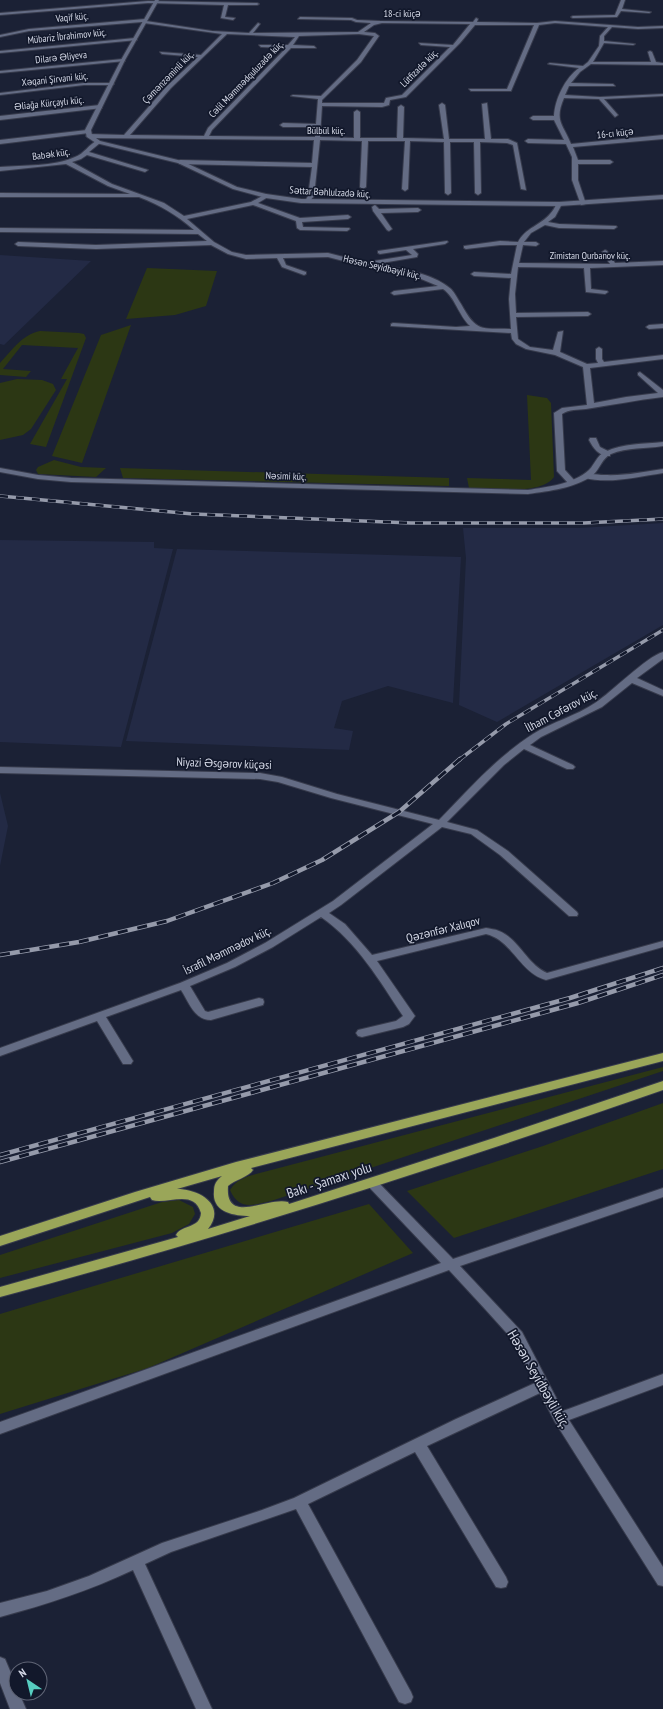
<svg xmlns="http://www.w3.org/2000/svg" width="663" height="1709" font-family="'PT Sans Narrow',sans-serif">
<rect width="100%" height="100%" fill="#1b2135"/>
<path fill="#232a45" d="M 0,255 L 91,261 L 4,345 L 0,344 Z
M 663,523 L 663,625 L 497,722 L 459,705 L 466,558 L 463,528 L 579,528 Z
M 0,540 L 154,542 L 154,548 L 173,549 L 121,747 L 0,742 Z
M 177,549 L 461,557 L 453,703 L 388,686 L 342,701 L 334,728 L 353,731 L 349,750 L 126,741 Z
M 0,793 L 8,826 L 0,866 Z"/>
<path fill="#2c3714" d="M 147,268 L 217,271 L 206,306 L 175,315 L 126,319 Z
M 131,325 L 82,463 L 52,456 L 101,335 Z
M 40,331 L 79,333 L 84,334 L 86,338 L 46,447 L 30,444 L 67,379 L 61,379 L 78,348 L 22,345 L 3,369 L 31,371 L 26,377 L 0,375 L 0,363 C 12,350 23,334 40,331 Z
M 17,379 L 42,380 L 53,384 L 56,390 L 31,429 L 23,435 L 0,440 L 0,383 Z
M 527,395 L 547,398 L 551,403 L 554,477 C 541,496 489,488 469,488 L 467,478 L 531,480 Z
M 54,460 L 81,467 L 106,468 L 96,477 L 38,474 L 36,470 L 38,467 Z
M 120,468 L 449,478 L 449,486 L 123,478 Z
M 663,1067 L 663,1071 L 271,1201 C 253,1205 239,1211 230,1190 C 236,1180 245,1177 256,1174 Z
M 663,1103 L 663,1169 L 454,1238 L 407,1191 L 543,1146 Z
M 179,1200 L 193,1207 L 195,1214 L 189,1224 L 172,1233 L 0,1278 L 0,1255 L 162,1202 Z
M 369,1204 L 413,1253 L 148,1368 L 0,1414 L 0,1314 Z"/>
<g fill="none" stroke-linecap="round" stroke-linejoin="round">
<g stroke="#373b4c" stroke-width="2">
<path id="minor" d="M 621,0 L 625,0 L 622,9 L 651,12 L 649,13 L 621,11 L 617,17 L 573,18 L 571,17 L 573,16 L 615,15 Z
M 148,1 L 257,3 L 259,4 L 257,5 L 228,5 L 225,17 L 235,18 L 233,20 L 221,18 L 224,5 L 148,3 L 0,15 L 0,13 Z
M 300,17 L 352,18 L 357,20 L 380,21 L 473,22 L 476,18 L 478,19 L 477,22 L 537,23 L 555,21 L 638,27 L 663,26 L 663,28 L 638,29 L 612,27 L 604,36 L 604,41 L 635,44 L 633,45 L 604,43 L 593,62 L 651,62 L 648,52 L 650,51 L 652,52 L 656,62 L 663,63 L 663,65 L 591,64 L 580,72 L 571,83 L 613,84 L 615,86 L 569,86 L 565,95 L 600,97 L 663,94 L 663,96 L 604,99 L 618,115 L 615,117 L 599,99 L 564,98 C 554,121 563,124 571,144 L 663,135 L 663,139 L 573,147 L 578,160 L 610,160 L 613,162 L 610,164 L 578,164 L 578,180 L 586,204 L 581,205 L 572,180 L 572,157 L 566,144 L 528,143 L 525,141 L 528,139 L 564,140 L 554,120 L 533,120 L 530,118 L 533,116 L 554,116 C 555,99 565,78 579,68 L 548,64 L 550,63 L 583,66 L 588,62 L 599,46 L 600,36 L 608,27 L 555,23 L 539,25 L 511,91 L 471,91 L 469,89 L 507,89 L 534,25 L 475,25 L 460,43 L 406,97 L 390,100 L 389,105 L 382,107 L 322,106 L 320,137 L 354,138 L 354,112 L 357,110 L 360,112 L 360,138 L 397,138 L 398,107 L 401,105 L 404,107 L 403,138 L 444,139 L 439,105 L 442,103 L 445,105 L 449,139 L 485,139 L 482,104 L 487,103 L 491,139 L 508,139 L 517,143 L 526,190 L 521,189 L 513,145 L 507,143 L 480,142 L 481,193 L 478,195 L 475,193 L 474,142 L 450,142 L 451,193 L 448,195 L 445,193 L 444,142 L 410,141 L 408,189 L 405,191 L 402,189 L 405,141 L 368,141 L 366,187 L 363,189 L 360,187 L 362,141 L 320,140 L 314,196 L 308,203 L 305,201 L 308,196 L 312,167 L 180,164 L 177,162 L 180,160 L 312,163 L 314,140 L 89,138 L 86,136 L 89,134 L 124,135 L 167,86 L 198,57 L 162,54 L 160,52 L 201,55 L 222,34 L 144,23 L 142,22 L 29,31 L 0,37 L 0,35 L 29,29 L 145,19 L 147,20 L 146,21 L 212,31 L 249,33 L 258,23 L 260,24 L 253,33 L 358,32 L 371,23 L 356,22 L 351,20 L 298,19 ZM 382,23 L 470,24 L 453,45 L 419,43 L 421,45 L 450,47 L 402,95 L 386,98 L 384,103 L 322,103 L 322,100 L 361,62 L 379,36 L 375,33 L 364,32 L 374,25 ZM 227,34 L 295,37 L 288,45 L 259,45 L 261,47 L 286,48 L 208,128 L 204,136 L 130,135 L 171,88 ZM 359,34 L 374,36 L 357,60 L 321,96 L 293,95 L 291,96 L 318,99 L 316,124 L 283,123 L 280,125 L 283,127 L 315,127 L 315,137 L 209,136 L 212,130 L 291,48 L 316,48 L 314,46 L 293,45 L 299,36 Z
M 135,38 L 137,40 L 0,53 L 0,51 Z
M 123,59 L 125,61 L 0,73 L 0,71 Z
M 84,83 L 112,83 L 114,84 L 112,85 L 84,85 L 0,95 L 0,93 Z
M 100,105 L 102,106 L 102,108 L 0,120 L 0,116 Z
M 87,130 L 89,131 L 89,133 L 0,144 L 0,140 Z
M 98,140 L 101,142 L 100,143 L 89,152 L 148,170 L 145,172 L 87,155 L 81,159 L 72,162 L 112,184 L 164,203 L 184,216 L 251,202 L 266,194 L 269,196 L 268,197 L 258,203 L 300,218 L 348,215 L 351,217 L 348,219 L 302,222 L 303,227 L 349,228 L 350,229 L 347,231 L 300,230 L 297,228 L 296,221 L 253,205 L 187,219 L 214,242 L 232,252 L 246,255 L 328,253 L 371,264 L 374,261 L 412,255 L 406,250 L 380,254 L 378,253 L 378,251 L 447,241 L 448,242 L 445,244 L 413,249 L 418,254 L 417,257 L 376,264 C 401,269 431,272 451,289 C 455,293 458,300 461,304 C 477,333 481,328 511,329 L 509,299 L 511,278 L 474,276 L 471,274 L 474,272 L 511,274 L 517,245 L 500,245 L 466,249 L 464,248 L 464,246 L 500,241 L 518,242 C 525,228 541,225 550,214 C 553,211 555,207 557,203 L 559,202 L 562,204 L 555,217 L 548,222 L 559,224 L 616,226 L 617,227 L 614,229 L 559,228 L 545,225 L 531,233 L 524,242 L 536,242 L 539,244 L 536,246 L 523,245 L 519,263 L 610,264 L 602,252 L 605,250 L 607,251 L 615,263 L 663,261 L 663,265 L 590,268 L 591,289 L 607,291 L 608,292 L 605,294 L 586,292 L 584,268 L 518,267 L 515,294 L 516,313 L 588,312 L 591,314 L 588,316 L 516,317 L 518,339 L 530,347 L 553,350 L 558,332 L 563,331 L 560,352 L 587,364 L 598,363 L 596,359 L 596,349 L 599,347 L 602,349 L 602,359 L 604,362 L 663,355 L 663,359 L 590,368 L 594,403 L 626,397 L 658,393 L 638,375 L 638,373 L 640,372 L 663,390 L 663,397 C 637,400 612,405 586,409 C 578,410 569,409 562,414 L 565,470 L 575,481 L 574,483 L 568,483 L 557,471 L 554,413 L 562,408 L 587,405 L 583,367 L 555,355 L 526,349 L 516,344 L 512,339 L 511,333 L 391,326 L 391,324 L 393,323 L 456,327 L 470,326 C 459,316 455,297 443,289 L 394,295 L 391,293 L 394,291 L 438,286 L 414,276 L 359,265 L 328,257 L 283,258 L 286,265 L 306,272 L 306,274 L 304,275 L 282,267 L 277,258 L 246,259 L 228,254 L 211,245 L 96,249 L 18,246 L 15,244 L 18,242 L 96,245 L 207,241 L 198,234 L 0,232 L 0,228 L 194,230 C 175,214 162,206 139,197 L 0,197 L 0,193 L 130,194 L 108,186 L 66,164 L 0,171 L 0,167 C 24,165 53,167 75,157 C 84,154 89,144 98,140 Z
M 375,205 L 379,209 L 418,208 L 421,210 L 418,212 L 381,213 L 392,229 L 389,231 L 387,230 L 373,211 L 372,207 Z
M 663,324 L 663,328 L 649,329 L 646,327 L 649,325 Z
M 590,438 L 596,438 L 600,447 L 610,452 L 610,456 C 600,457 593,448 589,440 Z
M 663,469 L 663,473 C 637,477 610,484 584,478 L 583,476 C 588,472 598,475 604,475 C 624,476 644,472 663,469 Z
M 663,652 L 663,659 L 637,678 L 663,690 L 663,696 L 632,683 L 602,707 L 541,737 L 530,745 L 573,765 L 575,767 L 573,769 L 567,769 L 524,749 L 504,765 L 447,822 L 477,830 L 508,851 L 577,912 L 578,914 L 577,916 L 569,916 L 500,855 L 471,834 L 442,827 L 341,905 L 329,913 L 345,924 L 372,955 L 486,928 C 490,929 495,929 499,931 C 519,939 527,964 547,973 L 663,941 L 663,947 L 546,980 C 520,973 512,940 486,934 L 377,961 L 415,1016 L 409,1024 L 403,1027 L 362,1037 L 358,1036 L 356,1033 L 358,1030 L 396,1021 L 403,1016 C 379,980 357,942 321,917 L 273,947 L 235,967 L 190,986 L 205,1011 L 208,1012 L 259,998 L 263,999 L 264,1002 L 263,1005 L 211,1020 C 194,1020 189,1002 181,990 L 106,1017 L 133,1061 L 131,1064 L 123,1064 L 97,1021 L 0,1056 L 0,1048 L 180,983 L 227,963 L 265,943 L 333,901 L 433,824 L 331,798 L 278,782 L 260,779 L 0,773 L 0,767 L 260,773 L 282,777 L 337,794 L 439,820 C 468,790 497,757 533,734 C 552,722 576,716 595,703 C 612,692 646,657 663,652 Z
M 372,1179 L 376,1180 L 453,1259 L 663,1188 L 663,1197 L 460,1266 L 522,1332 L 563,1411 L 663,1374 L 663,1385 L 569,1420 L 663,1567 L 663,1586 L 658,1585 L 555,1422 L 540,1393 L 427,1446 L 506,1577 L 508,1582 L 506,1587 L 501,1588 L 496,1587 L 415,1452 L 308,1504 L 411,1692 L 413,1697 L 411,1702 L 405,1704 L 399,1702 L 296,1509 L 171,1552 L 145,1564 L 212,1709 L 196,1709 L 133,1570 C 88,1591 48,1604 0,1617 L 0,1603 L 47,1591 L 89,1576 L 162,1543 L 262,1510 L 294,1498 L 456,1419 L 535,1383 L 512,1339 L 485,1309 L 449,1270 L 0,1434 L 0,1422 L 441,1263 L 368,1186 L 366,1183 L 368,1180 Z
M 0,1657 L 5,1659 L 16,1685 L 16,1693 L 19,1693 L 26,1709 L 10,1709 L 0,1683 Z"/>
</g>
<g stroke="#373b4c" stroke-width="2">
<path id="tertiary" d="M 155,0 L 159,0 L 125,60 L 91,130 L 92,135 L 100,141 L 182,161 L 237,187 L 266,194 L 301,199 L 559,202 L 663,195 L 663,199 L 559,206 L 301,203 L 266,198 L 233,189 L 178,163 L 96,143 L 87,137 L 85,130 L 121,60 Z
M 663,442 L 663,446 C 646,449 627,447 611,454 C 602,458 600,469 593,475 C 576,488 549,491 528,494 L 71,482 L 38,479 L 0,472 L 0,468 L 38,475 L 71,478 L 528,490 C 547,487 574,484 589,470 C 595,464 597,455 605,452 C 623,443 644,444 663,442 Z"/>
</g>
<g stroke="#373b4c" stroke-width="2">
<path id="trunk" d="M 663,1053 L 663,1061 L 251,1168 L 253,1170 C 249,1177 234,1180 228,1186 C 225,1226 268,1196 288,1202 L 289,1204 L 494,1138 L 663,1081 L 663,1090 C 444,1166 224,1237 0,1297 L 0,1287 L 178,1237 L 176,1235 C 182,1224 200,1229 201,1213 C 194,1188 167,1205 152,1200 L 150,1197 L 0,1246 L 0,1236 L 135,1192 L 236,1162 ZM 222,1176 C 216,1181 214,1184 214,1192 C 212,1212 234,1216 250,1216 L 208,1229 C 227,1205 199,1189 177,1189 Z"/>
</g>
<use href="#minor" fill="#646c84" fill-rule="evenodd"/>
<use href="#tertiary" fill="#646c84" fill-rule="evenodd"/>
<use href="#trunk" fill="#9aa659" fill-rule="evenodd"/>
<g stroke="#959aaa" stroke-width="3.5">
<path id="rail-far1" d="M 0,496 L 193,514 L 411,523 L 584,523 L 663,519
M 459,760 L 506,724 L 663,630"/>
</g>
<g stroke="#959aaa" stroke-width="4.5">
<path id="rail" d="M 0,955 L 79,942 L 167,921 L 273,883 L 322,860 L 399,812 L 460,759
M 0,1155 L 570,998 L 663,968
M 0,1162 L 578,1003 L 663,975"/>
</g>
<use href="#rail-far1" stroke="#12182b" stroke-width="2.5" stroke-dasharray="8" stroke-linecap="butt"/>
<use href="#rail" stroke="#12182b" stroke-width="3" stroke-dasharray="10" stroke-linecap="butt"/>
</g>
<g text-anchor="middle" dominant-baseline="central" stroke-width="3.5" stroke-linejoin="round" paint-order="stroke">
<g font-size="10" fill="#d4d8e6" stroke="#12182b">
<text x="402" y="13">18-ci küçə</text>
<text transform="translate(72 17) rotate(-5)">Vaqif küç.</text>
<text transform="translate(67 36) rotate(-6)">Mübariz İbrahimov küç.</text>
<text transform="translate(61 57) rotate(-6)">Dilarə Əliyeva</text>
<text transform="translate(419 68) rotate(-45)">Lütfizadə küç.</text>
<text transform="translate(168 77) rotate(-46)">Çəmənzəminli küç.</text>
<text transform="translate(55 79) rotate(-6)">Xəqani Şirvani küç.</text>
<text transform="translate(246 79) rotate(-46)">Cəlil Məmmədquluzadə küç.</text>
<text transform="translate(49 103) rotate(-6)">Əliağa Kürçaylı küç.</text>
<text x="326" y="130">Bülbül küç.</text>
<text transform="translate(615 133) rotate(-6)">16-cı küçə</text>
<text transform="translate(51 154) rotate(-8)">Babək küç.</text>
<text transform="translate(330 192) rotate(3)">Səttar Bəhlulzadə küç.</text>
<text x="590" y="255">Zimistan Qurbanov küç.</text>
<text transform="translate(382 267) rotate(13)">Həsən Seyidbəyli küç.</text>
<text transform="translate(286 476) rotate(2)">Nəsimi küç.</text>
</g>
<g font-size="12" fill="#d4d8e6" stroke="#12182b">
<text transform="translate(561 710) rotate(-28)">İlham Cəfərov küç.</text>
<text transform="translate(224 763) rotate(2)">Niyazi Əsgərov küçəsi</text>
<text transform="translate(443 929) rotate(-14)">Qəzənfər Xalıqov</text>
<text transform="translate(227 950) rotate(-26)">İsrafil Məmmədov küç.</text>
</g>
<g font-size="14" fill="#d4d8e6" stroke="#12182b">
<text transform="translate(329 1180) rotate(-18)">Bakı - Şamaxı yolu</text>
<text transform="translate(539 1379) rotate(60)">Həsən Seyidbəyli küç.</text>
</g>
</g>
<g transform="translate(28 1681) rotate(325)"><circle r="19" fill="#12182b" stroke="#606576"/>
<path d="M0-3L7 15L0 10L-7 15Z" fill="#57cec1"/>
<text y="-6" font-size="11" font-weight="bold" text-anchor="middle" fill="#d4d8e6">N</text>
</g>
</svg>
